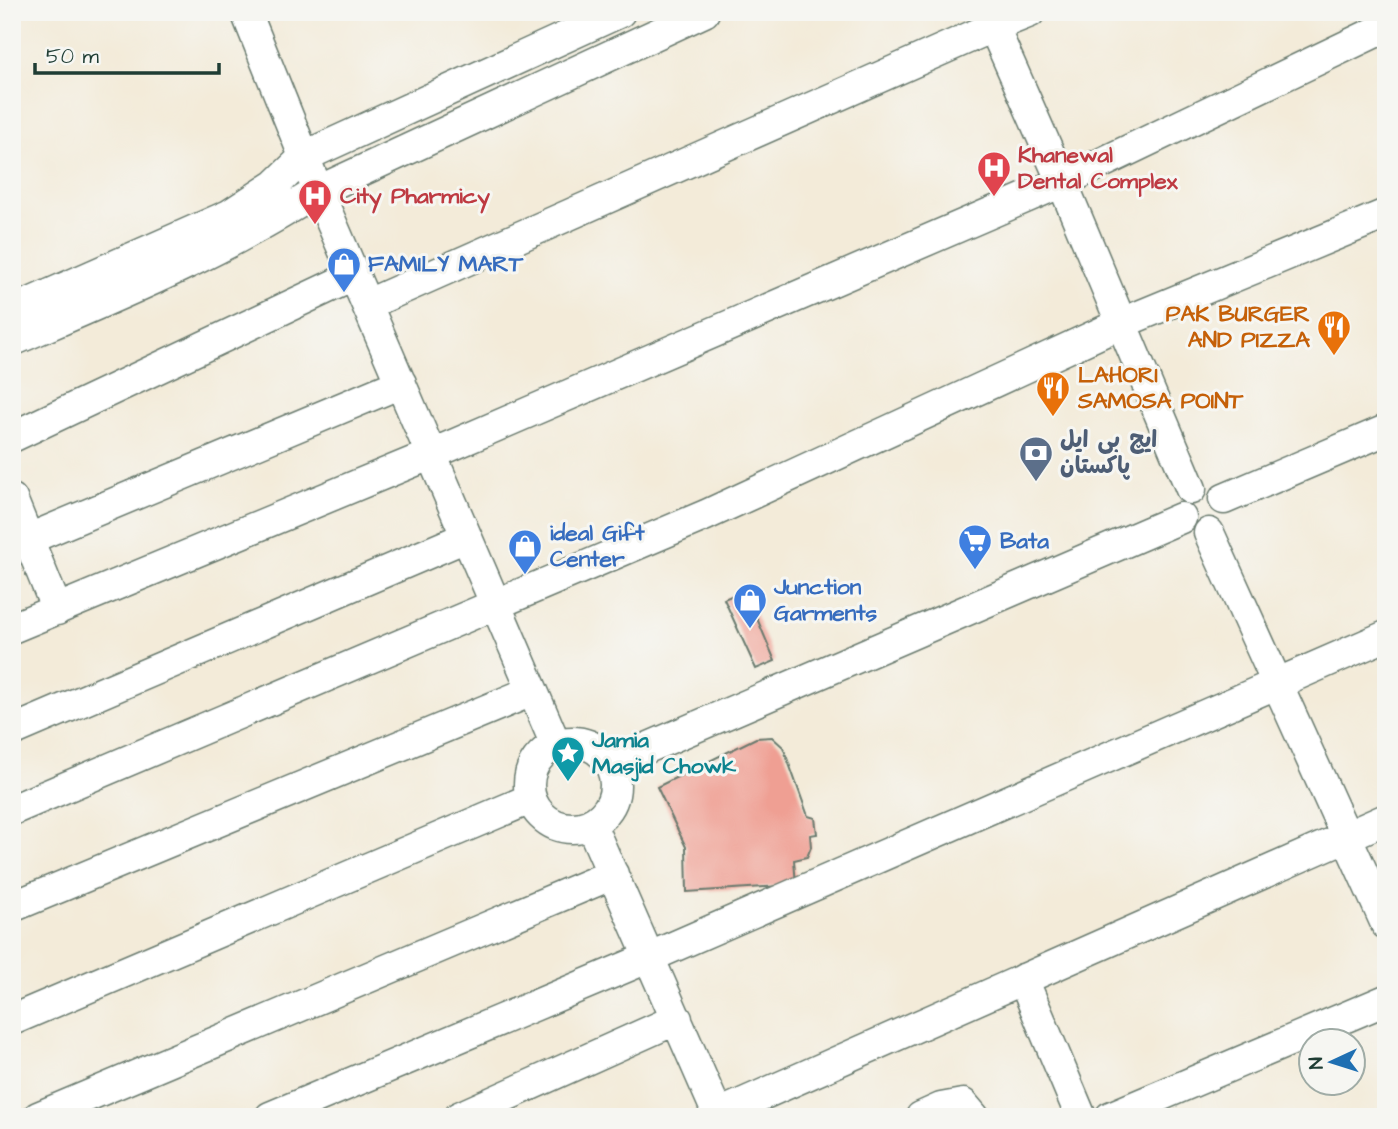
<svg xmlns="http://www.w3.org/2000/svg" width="1398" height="1129" font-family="'Architects Daughter','Playpen Sans Arabic',sans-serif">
<rect width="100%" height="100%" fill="#f6f6f2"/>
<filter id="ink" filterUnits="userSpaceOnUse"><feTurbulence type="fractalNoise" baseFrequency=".0143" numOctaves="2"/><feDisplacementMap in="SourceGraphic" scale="14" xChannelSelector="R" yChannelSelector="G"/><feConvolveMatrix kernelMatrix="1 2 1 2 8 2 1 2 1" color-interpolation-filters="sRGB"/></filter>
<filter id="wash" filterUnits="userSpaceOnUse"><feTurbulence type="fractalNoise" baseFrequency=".00686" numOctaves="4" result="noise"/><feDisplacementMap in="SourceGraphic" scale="28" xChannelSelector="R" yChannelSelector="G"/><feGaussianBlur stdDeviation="1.57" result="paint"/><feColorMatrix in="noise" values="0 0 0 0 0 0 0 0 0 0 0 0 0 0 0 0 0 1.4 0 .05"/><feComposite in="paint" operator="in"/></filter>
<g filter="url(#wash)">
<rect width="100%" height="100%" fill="#f3ebd9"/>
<g id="blocks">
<path fill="#ef9f93" d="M 745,590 L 775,661 L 756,669 L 724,599 Z
M 772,737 L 783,747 L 808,816 L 815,818 L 817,834 L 810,835 L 811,847 L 807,857 L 794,860 L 796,885 L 687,892 L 686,847 L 657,787 L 756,738 Z"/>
</g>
</g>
<g filter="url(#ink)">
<use href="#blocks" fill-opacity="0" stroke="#697a6e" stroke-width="2"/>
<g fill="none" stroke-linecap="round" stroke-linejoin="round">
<g stroke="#697a6e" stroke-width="33">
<path id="minor" d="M 246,12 L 318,191 L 556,745
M 987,12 L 1062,182 L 1191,489
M 368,304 L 993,27 L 1030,12
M 12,311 L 229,215 L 275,185 L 305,156 L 620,12
M 12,341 C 117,296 222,253 318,191 L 704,12
M 12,437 L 355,275
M 12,499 L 57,610
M 1224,499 L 1386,430
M 1209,533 L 1386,924
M 12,546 L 401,383
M 12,628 L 432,454 L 1062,182 L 1386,27
M 12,731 L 466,537
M529 785a43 43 0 1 1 86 0a43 43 0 1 1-86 0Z
M 610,764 L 1181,518
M 12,810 L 706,515 L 1122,323 L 1386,214
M 591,825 L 719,1117
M 12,907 L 532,691
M 1023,979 L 1081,1117
M 12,1020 L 530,799
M 38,1117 L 613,874
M 270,1117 L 650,957 L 1386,636
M 459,1117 L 677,1019
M 712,1117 L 1386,819
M 921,1117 L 941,1108 L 963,1104 L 974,1117
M 1110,1117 L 1386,1000"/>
</g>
<use href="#minor" stroke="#fff" stroke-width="30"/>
</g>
</g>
<defs>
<g id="hospital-pin" transform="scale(1.75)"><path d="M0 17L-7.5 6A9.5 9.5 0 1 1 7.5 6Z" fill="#e0444e" stroke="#f6f6f2"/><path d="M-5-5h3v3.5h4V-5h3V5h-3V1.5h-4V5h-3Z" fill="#fff"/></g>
<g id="shop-pin" transform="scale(1.75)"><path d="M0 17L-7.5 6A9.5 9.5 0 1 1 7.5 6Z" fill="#3f7fe0" stroke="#f6f6f2"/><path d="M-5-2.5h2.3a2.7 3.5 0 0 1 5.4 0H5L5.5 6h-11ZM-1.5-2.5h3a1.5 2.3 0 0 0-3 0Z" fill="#fff"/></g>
<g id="restaurant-pin" transform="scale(1.75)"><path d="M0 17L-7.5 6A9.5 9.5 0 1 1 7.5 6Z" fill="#e8710a" stroke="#f6f6f2"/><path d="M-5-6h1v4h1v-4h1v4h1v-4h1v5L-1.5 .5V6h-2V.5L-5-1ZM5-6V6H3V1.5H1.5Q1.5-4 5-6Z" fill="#fff"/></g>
<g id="bank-pin" transform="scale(1.75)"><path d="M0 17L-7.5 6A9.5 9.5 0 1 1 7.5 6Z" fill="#5c6f8a" stroke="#f6f6f2"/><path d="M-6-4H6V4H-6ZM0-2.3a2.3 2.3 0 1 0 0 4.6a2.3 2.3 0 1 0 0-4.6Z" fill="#fff"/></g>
<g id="supermarket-pin" transform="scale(1.75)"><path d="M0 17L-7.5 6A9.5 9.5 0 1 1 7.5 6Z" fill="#3f7fe0" stroke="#f6f6f2"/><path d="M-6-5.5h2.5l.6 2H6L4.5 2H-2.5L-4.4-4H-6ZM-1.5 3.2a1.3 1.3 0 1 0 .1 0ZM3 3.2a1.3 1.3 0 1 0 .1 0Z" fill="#fff"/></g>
<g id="sight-pin" transform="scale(1.75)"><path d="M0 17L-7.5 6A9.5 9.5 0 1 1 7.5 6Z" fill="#0f9aa8" stroke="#f6f6f2"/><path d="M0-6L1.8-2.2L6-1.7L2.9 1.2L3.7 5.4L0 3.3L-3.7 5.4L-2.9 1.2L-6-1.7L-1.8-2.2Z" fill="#fff"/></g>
</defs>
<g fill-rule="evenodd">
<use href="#hospital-pin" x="994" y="168"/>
<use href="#hospital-pin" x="315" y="196"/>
<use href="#shop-pin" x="344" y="264"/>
<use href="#restaurant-pin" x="1334" y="327"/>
<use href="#restaurant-pin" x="1053" y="388"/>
<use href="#bank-pin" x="1036" y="453"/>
<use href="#supermarket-pin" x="975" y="541"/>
<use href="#shop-pin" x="525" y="546"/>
<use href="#shop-pin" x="750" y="600"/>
<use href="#sight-pin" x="568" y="753"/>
</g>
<g text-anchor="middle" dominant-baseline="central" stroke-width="6" stroke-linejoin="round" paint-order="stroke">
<g font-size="23" font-weight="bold" fill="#be3a42" stroke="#f6f6f2" text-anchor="start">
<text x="1018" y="155">Khanewal<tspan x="1018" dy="26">Dental Complex</tspan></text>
<text x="340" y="196">City Pharmicy</text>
</g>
<g font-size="23" font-weight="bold" fill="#366cbe" stroke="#f6f6f2" text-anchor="start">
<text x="368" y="264">FAMILY MART</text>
<text x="550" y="533">ideal Gift<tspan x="550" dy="26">Center</tspan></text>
<text x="1000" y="541">Bata</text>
<text x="774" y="587">Junction<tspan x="774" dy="26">Garments</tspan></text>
</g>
<g font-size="23" font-weight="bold" fill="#c56008" stroke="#f6f6f2" text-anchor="end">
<text x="1310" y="314">PAK BURGER<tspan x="1310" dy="26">AND PIZZA</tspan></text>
<text x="1078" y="375" text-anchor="start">LAHORI<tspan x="1078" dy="26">SAMOSA POINT</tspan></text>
</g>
<g font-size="23" font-weight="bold" fill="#4e5e75" stroke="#f6f6f2" text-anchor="start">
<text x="1060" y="440">ایچ بی ایل<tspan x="1060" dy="26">پاکستان</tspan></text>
</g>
<g font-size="23" font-weight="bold" fill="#0d838f" stroke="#f6f6f2" text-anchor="start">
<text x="592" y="740">Jamia<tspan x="592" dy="26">Masjid Chowk</tspan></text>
</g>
</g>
<rect width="1398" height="1129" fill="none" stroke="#f6f6f2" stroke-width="42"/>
<g transform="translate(1332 1062) rotate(266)"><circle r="33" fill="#f6f6f2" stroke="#a0aca6" stroke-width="2"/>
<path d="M0-5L12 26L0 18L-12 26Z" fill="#1f6fb2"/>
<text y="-10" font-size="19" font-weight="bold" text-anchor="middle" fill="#1f3d34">N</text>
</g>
<path d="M35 63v10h184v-10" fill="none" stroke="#1f3d34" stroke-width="3.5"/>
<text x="46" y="63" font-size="21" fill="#1f3d34" stroke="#f6f6f2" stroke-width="5" paint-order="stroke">50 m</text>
</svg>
